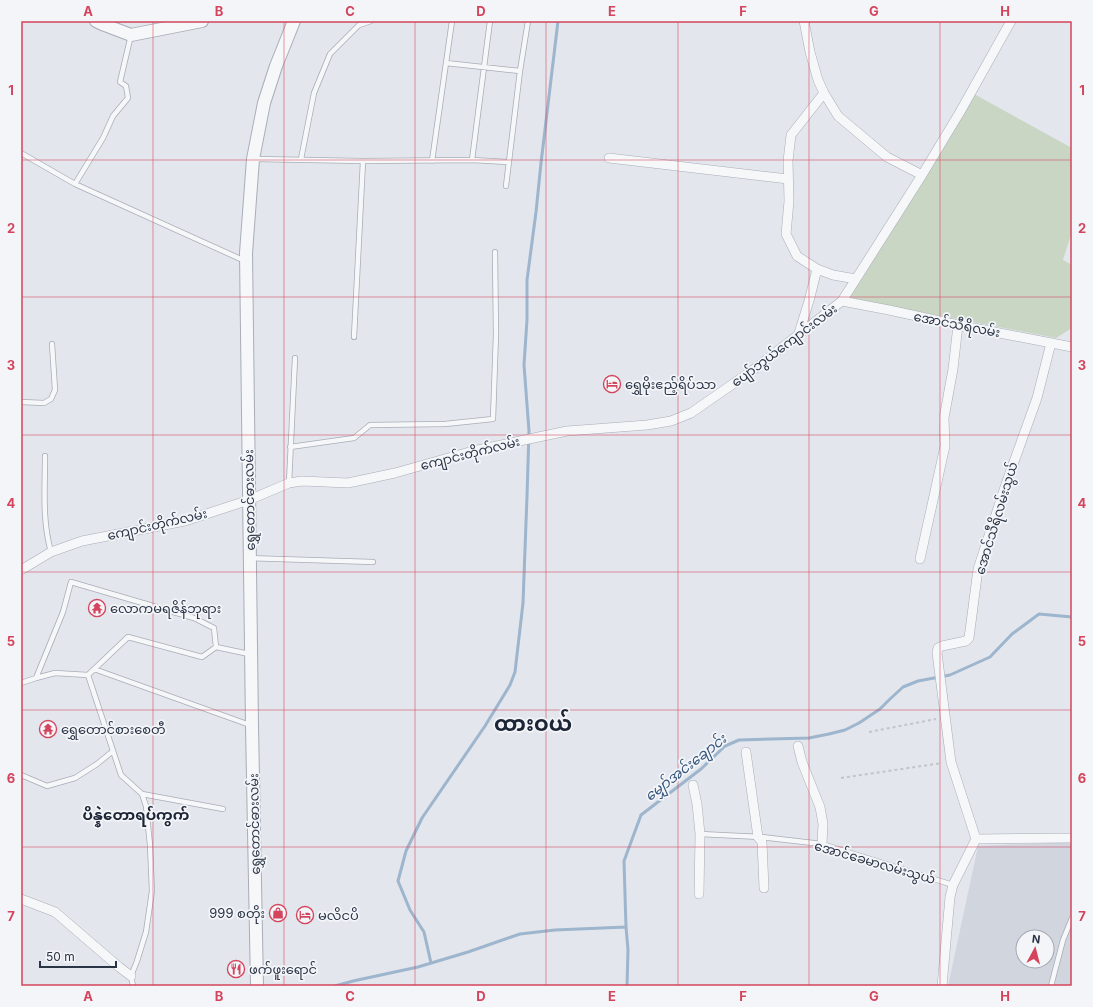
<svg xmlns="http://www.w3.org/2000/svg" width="1093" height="1007" font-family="Inter,'Noto Sans Myanmar',sans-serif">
<rect width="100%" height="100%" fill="#e3e6ec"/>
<path fill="#d1d5de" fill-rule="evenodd" d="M 1072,842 L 1072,986 L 948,986 L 978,846 ZM 1023,937 L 1047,937 L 1047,961 L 1023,961 Z"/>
<path fill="#c9d6c4" d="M 974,94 L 1072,148 L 1072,231 L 1063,260 L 1072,265 L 1072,328 L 1056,338 L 863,301 L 850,297 L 849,292 L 901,217 Z"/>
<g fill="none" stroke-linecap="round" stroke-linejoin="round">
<path stroke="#9db5cd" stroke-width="3" d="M 431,963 L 424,932 L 410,910 L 398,881 L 406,851 L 422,818 L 485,726 L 510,685 L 515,672 L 523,603 L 527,496 L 529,431 L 524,365 L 527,320 L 527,280 L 536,212 L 541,163 L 558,21
M 335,986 L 353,981 L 418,967 L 468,952 L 520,934 L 555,930 L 626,927
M 627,986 L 628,950 L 626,927 L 624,861 L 641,815 L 701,769 L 725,746 L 739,740 L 809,738 L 829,734 L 845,730 L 859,723 L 880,709 L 890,699 L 903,687 L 918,681 L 950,675 L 990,657 L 1012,634 L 1039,614 L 1072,617"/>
<g stroke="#a8adb7" stroke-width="6">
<path id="service" d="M 446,63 L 520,71
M 21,153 L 75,184 L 245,261
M 255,159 L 363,161 L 472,160 L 508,162
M 301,159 L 314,93 L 330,54 L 359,25 L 371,21
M 472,160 L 490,21
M 432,161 L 452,21
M 75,184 L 103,138 L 113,116 L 128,98 L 126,86 L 120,82 L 131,35
M 506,186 L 520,71 L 528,21
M 354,337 L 363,161
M 21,402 L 44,403 L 51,399 L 55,390 L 52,344
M 290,447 L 354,438 L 370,425 L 445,424 L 493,419 L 496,334 L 495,252
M 45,456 C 45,489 42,520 51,552
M 289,483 L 295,358
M 250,558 L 373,562
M 94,669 L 250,725
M 88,675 L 121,775 L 142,794 L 223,809
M 36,678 L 63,612 L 71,582 L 194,618 L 214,628 L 216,647
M 21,683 L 36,678 L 55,673 L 88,675 L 128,637 L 202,657 L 216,647 L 249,654
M 21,775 L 47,786 L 75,778 L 97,764 L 113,751
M 700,834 L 761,837 L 822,844 L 953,885
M 133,986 L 131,976 L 137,961 L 146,932 L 152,891 L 150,845 L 146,806 L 142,794
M 1051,986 L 1063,940 L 1072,918"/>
</g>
<g stroke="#a8adb7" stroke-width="10">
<path id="minor" d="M 804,21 L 810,52 L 818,80 L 824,93 L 838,116 L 887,157 L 922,175
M 609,158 L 788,179
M 817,269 L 833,275 L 856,279
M 842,301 L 889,310 L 958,325 L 1072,347
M 798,336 L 809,301 L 817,269 L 797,256 L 786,234 L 789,201 L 788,161 L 791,135 L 824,93
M 920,559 L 945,446 L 944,418 L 953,369 L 958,325
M 21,570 L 51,552 L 82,541 L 185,521 L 249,500 L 289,483 L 302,481 L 348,483 L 395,473 L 473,451 L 529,439 L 567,431 L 647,425 L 671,421 L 691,413 L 753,370 L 842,301 L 922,175 L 960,112 L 1011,21
M 798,746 L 802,762 L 820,807 L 823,824 L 822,844
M 746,752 L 758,837 L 762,842 L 764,888
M 693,785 L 697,804 L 700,834 L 699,894
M 976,839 L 951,762 L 937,653 L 938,648 L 942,646 L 966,641 L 969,638 L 978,569 L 1006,484 L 1037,398 L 1051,343
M 21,899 L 55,912 L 119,967 L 131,976
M 942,986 L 950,897 L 953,885 L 976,839 L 1072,838"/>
</g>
<g stroke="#a8adb7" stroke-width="14">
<path id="tertiary" d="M 96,21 L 102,24 L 131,35 L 202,21
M 257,986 L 252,726 L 246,253 L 253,159 L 264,103 L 276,66 L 294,21"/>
</g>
<path stroke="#c1c4ca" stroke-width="2" stroke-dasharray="3 3" stroke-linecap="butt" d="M 869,732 L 936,719
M 841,778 L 942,763"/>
<use href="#service" stroke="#f6f7f9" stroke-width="4.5"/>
<use href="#minor" stroke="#f6f7f9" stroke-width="9"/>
<use href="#tertiary" stroke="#f6f7f9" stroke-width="12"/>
</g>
<path fill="none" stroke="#d4445c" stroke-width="1" stroke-opacity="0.55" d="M 153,21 L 153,986M 284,21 L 284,986M 415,21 L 415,986M 546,21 L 546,986M 678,21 L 678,986M 809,21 L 809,986M 940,21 L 940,986M 21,160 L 1072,160M 21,297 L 1072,297M 21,435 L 1072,435M 21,572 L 1072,572M 21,710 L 1072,710M 21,847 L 1072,847"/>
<defs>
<g id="hotel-ring" transform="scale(0.9)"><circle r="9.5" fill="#f3f5f9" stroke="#d4445c" stroke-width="1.5"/><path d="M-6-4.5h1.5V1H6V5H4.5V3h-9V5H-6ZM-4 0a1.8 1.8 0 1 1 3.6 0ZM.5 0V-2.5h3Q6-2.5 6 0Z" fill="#d4445c"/></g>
<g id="temple-ring" transform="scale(0.9)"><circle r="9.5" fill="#f3f5f9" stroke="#d4445c" stroke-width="1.5"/><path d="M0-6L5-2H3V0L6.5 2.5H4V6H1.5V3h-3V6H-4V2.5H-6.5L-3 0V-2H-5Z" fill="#d4445c"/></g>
<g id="shop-ring" transform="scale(0.9)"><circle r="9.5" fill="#f3f5f9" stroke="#d4445c" stroke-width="1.5"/><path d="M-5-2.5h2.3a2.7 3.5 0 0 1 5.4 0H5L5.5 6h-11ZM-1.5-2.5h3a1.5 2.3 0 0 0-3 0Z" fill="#d4445c"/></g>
<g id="restaurant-ring" transform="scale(0.9)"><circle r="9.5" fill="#f3f5f9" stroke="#d4445c" stroke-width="1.5"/><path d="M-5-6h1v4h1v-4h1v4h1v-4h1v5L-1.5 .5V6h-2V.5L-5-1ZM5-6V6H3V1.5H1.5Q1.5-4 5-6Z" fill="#d4445c"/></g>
</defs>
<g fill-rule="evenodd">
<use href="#hotel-ring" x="612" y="384"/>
<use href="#temple-ring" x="97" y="608"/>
<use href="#temple-ring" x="48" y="729"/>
<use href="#shop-ring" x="278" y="913"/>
<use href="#hotel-ring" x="305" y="915"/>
<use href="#restaurant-ring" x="236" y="969"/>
</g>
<g text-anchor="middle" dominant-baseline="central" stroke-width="3.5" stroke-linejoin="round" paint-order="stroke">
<g font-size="13" fill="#2a3445" stroke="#f3f5f9">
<text transform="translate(957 324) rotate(11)">အောင်သီရိလမ်း</text>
<text transform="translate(784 345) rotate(-37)">ပျော်ဘွယ်ကျောင်းလမ်း</text>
<text transform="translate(470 453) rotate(-14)">ကျောင်းတိုက်လမ်း</text>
<text transform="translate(249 500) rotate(-91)">ရွှေတောင်ဓားလမ်း</text>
<text transform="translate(996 518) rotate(-73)">အောင်သီရိလမ်းသွယ်</text>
<text transform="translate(157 524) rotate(-13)">ကျောင်းတိုက်လမ်း</text>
<text transform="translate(254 824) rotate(-91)">ရွှေတောင်ဓားလမ်း</text>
<text transform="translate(875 862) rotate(16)">အောင်ခေမာလမ်းသွယ်</text>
</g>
<g font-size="13" fill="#2a3445" stroke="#f3f5f9" text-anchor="start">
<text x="625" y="384">ရွှေမိုးဧည့်ရိပ်သာ</text>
<text x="110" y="608">လောကမရဇိန်ဘုရား</text>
<text x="61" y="729">ရွှေတောင်စားစေတီ</text>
<text x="265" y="913" text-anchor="end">999 စတိုး</text>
<text x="318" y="915">မလိငပိ</text>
<text x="249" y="969">ဖက်ဖူးရောင်</text>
</g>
<g font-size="14" font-style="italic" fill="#32537b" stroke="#f3f5f9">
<text transform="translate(685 767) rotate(-38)">မျှော်အင်းချောင်း</text>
</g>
<g font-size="15" font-weight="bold" fill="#1c2536" stroke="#f3f5f9">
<text x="136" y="814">ပိန္နဲတောရပ်ကွက်</text>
</g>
<g font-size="21" font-weight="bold" fill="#1c2536" stroke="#f3f5f9">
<text x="533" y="723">ထားဝယ်</text>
</g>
</g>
<rect width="1093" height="1007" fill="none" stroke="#f3f5f9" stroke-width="44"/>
<g transform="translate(1035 949) rotate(7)"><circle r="19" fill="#f3f5f9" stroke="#a3a8b1"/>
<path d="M0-3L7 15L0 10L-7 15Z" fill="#d4445c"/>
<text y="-6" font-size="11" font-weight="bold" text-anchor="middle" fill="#2a3445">N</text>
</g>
<path d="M40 961v6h76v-6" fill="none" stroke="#2a3445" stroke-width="2"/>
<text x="46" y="961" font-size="12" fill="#2a3445" stroke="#f3f5f9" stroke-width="3" paint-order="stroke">50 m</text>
<rect x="22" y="22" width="1049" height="963" fill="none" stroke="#d4445c" stroke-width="1.5"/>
<g font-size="13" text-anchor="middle" font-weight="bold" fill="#d4445c">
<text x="88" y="16">A</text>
<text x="219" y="16">B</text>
<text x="350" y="16">C</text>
<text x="481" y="16">D</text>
<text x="612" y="16">E</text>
<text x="743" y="16">F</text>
<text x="874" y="16">G</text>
<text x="1005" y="16">H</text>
<text x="11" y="95">1</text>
<text x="1082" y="95">1</text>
<text x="11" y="233">2</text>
<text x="1082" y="233">2</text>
<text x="11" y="370">3</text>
<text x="1082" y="370">3</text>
<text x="11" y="508">4</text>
<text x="1082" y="508">4</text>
<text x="11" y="646">5</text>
<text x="1082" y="646">5</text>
<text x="11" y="783">6</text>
<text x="1082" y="783">6</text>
<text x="11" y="921">7</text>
<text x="1082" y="921">7</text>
<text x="88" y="1001">A</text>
<text x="219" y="1001">B</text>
<text x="350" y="1001">C</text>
<text x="481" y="1001">D</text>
<text x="612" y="1001">E</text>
<text x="743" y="1001">F</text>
<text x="874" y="1001">G</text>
<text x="1005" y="1001">H</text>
</g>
</svg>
